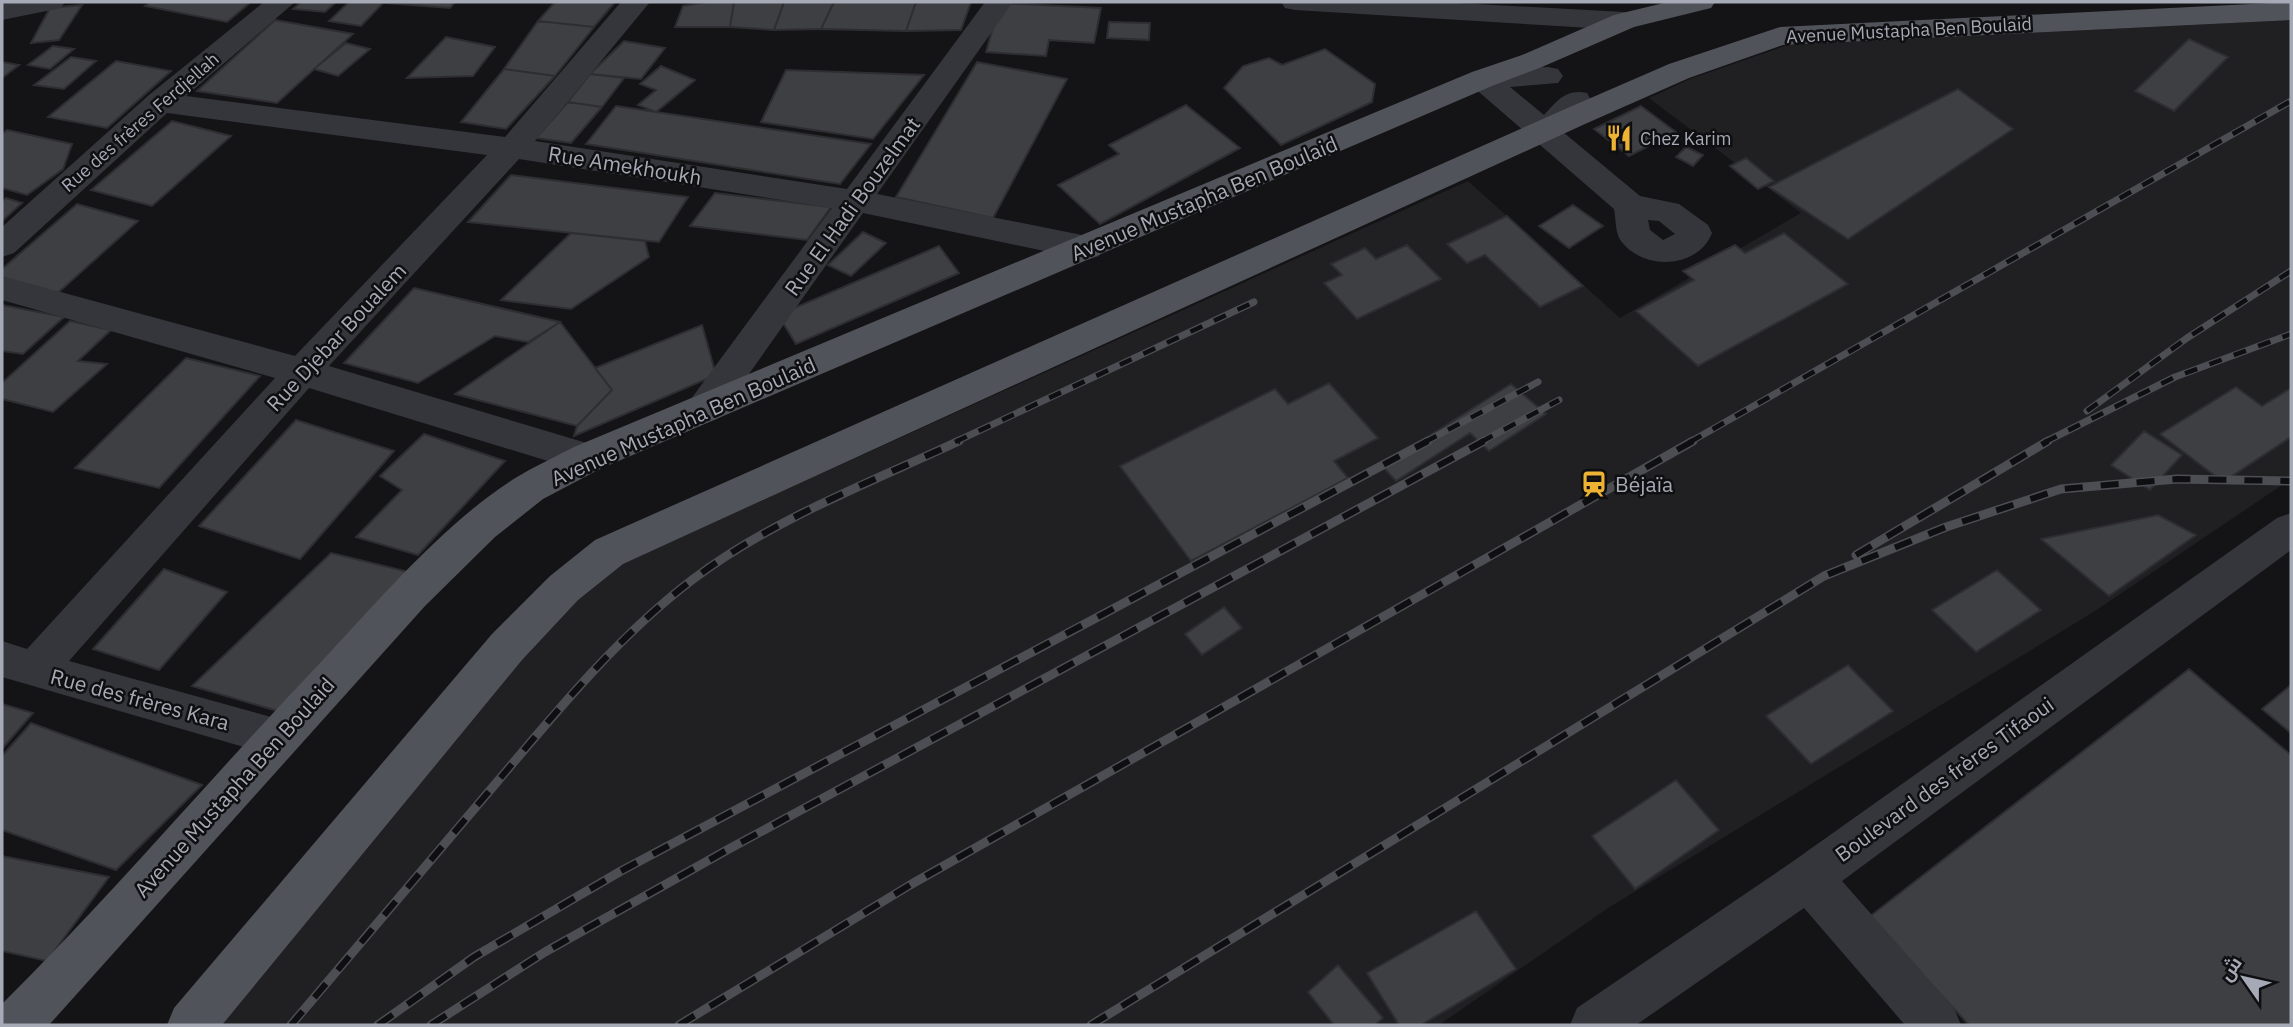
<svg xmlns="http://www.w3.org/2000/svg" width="2293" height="1027" font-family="'IBM Plex Sans',Cairo,sans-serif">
<rect width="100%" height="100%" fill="#141416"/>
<path fill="#202023" d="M 2291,20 L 2291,479 L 2095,611 L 1608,908 L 1439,1025 L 219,1025 L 523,655 L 577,598 L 619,565 L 1468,181 L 1620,318 L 1801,213 L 1649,98 L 1690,79 L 1788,45 Z"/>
<path fill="#3e3f43" stroke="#2e2e32" stroke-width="2" d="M 150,2 L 251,2 L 227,22 L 145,6 Z
M 301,2 L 336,2 L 325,12 L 293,9 Z
M 349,2 L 384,2 L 361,26 L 329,21 Z
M 388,2 L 455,2 L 450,8 L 386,3 Z
M 555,2 L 615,2 L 594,27 L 538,21 Z
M 707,2 L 734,2 L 730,27 L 675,27 L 683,6 Z
M 734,2 L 784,2 L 774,30 L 730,27 Z
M 784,2 L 834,2 L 821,29 L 774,30 Z
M 834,2 L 916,2 L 906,31 L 821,29 Z
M 916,2 L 971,2 L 961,30 L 906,31 Z
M 1000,3 L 1101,8 L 1094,43 L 1049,40 L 1046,56 L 986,52 Z
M 82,5 L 59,40 L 31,43 L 50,8 Z
M 275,20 L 353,34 L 277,103 L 197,91 Z
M 538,21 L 594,27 L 555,76 L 504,69 Z
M 1109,22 L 1150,23 L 1149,40 L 1107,38 Z
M 446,37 L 495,47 L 473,76 L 407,78 Z
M 2189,39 L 2228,57 L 2174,111 L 2135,91 Z
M 624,41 L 665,48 L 641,79 L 590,74 Z
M 346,43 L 370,49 L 338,76 L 314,69 Z
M 53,46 L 74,49 L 50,69 L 28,65 Z
M 1325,49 L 1375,84 L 1372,102 L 1281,145 L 1224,88 L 1243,66 L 1269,58 L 1282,65 Z
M 71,57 L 96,61 L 64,89 L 34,85 Z
M 116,61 L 171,71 L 107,128 L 48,117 Z
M 2,62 L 19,65 L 2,78 Z
M 977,62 L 1067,79 L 993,218 L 896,197 Z
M 661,66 L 695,80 L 656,112 L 638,105 L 656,90 L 640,84 Z
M 504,69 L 555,76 L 506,129 L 461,122 Z
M 786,70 L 924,75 L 873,139 L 761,122 Z
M 590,74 L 624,78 L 602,107 L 568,102 Z
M 1958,89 L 2013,129 L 1848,239 L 1769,187 Z
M 568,102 L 602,107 L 571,143 L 536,138 Z
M 1186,105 L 1240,148 L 1100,224 L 1058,185 L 1119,154 L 1109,145 Z
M 616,106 L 871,144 L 840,184 L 586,144 Z
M 1641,106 L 1676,132 L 1629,156 L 1594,129 Z
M 172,121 L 231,136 L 152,206 L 91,190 Z
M 7,130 L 72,144 L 63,169 L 27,195 L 2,188 L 2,134 Z
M 1686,147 L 1703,155 L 1693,166 L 1676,157 Z
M 1746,158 L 1774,181 L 1758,189 L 1730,166 Z
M 511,175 L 688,197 L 659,242 L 468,222 Z
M 715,193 L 831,207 L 807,240 L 690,226 Z
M 6,198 L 22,203 L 2,221 L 2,201 Z
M 77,204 L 138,221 L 50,300 L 2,286 L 2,269 Z
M 1573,205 L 1603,226 L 1569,248 L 1539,226 Z
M 1507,216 L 1583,286 L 1540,307 L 1485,255 L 1467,263 L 1447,244 Z
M 863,232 L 886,243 L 851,276 L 828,265 Z
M 571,233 L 645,241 L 649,257 L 571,309 L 501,300 Z
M 1784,233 L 1848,284 L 1698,366 L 1636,311 L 1694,280 L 1683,271 L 1735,245 L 1745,253 Z
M 1407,245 L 1441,279 L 1357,319 L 1324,283 L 1342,275 L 1331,264 L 1365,248 L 1376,259 Z
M 939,246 L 959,273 L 796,344 L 778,315 Z
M 414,288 L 560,322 L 528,342 L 495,336 L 418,383 L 344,363 Z
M 2,305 L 64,317 L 23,354 L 2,351 Z
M 70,321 L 111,330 L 78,361 L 107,364 L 53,412 L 2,399 L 2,383 Z
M 560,322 L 612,390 L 577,426 L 455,394 Z
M 702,325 L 716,375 L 574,436 L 577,426 L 612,390 L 595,368 Z
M 186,358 L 260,376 L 159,488 L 75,468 Z
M 1329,383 L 1378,438 L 1334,461 L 1348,478 L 1191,561 L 1120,466 L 1275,389 L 1288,404 Z
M 1511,384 L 1546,414 L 1489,451 L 1470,433 L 1396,481 L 1382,466 Z
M 2236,387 L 2262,406 L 2291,388 L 2291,437 L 2223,482 L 2160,434 Z
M 296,420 L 394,451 L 300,559 L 199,526 Z
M 2144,431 L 2182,455 L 2150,490 L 2111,465 Z
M 424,434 L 505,461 L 418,555 L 356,537 L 402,490 L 380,476 Z
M 2158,515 L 2196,535 L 2109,596 L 2041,539 Z
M 331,553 L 409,572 L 281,712 L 192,686 Z
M 164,569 L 227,592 L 159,670 L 93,649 Z
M 1997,570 L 2041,610 L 1976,652 L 1932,610 Z
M 1224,607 L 1242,628 L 1202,655 L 1185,634 Z
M 1848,665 L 1893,711 L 1811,764 L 1766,716 Z
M 2189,669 L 2291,755 L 2291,1025 L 1969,1025 L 1869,917 Z
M 2291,685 L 2291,733 L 2262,709 Z
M 2,704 L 33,713 L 2,749 Z
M 31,723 L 202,785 L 116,870 L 2,830 L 2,756 Z
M 1676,780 L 1719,830 L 1635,889 L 1592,836 Z
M 2,856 L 109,877 L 47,961 L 2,951 Z
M 1476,911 L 1516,969 L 1421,1025 L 1399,1025 L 1367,973 Z
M 1338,965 L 1383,1018 L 1375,1025 L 1334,1025 L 1308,992 Z"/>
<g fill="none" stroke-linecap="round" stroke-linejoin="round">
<path fill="#35363b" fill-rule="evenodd" d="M 2,2 L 65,2 L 61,8 L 2,20 Z
M 264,2 L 295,2 L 186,96 L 505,137 L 621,2 L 650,2 L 535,141 L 847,189 L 985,2 L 1013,2 L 877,194 L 1087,236 L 1099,240 L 1104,248 L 1099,256 L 1087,260 L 863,213 L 717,419 L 704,423 L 691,419 L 686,409 L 691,399 L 832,208 L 519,159 L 329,366 L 600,447 L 606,458 L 600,469 L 587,473 L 309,388 L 69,661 L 293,723 L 300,737 L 293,751 L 278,757 L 2,677 L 2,641 L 27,649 L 275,378 L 2,300 L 2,276 L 295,356 L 487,155 L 167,113 L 14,253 L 2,257 L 2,227 L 149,95 Z
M 1281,2 L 1438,2 L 1624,12 L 1634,15 L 1638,21 L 1634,27 L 1624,30 L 1295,10 L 1285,8 Z
M 1548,67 L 1558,69 L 1563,76 L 1558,83 L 1510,87 L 1544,115 C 1557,101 1566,88 1587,93 L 1591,100 L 1563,132 L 1640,196 L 1679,204 L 1708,225 L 1712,233 C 1698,269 1643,271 1621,241 C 1615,233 1616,219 1614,209 L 1472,86 L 1467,79 L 1472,72 L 1482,70 ZM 1648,220 L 1659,221 L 1675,234 L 1663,240 L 1650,230 Z
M 2291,513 L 2291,550 L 1842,881 L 1954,1008 L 1961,1025 L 1905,1025 L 1804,908 L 1636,1025 L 1570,1025 L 1577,1008 L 1792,862 L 2277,518 Z"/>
<path fill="#51535a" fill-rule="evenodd" d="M 1668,2 L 1715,2 L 1711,8 L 1634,27 L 1542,67 L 1492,86 L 600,469 L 543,499 L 495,537 L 425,606 L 49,1025 L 2,1025 L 2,1004 C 113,894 213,775 321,662 C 377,602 447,520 517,477 C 535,466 555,457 574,447 L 1472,72 L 1522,55 L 1614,15 Z
M 2291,2 L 2291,20 L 1783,45 L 1689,78 L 1585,124 L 623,564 L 578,600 L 522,660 L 222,1025 L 167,1025 L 174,1008 L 492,634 L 550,576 L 595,540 L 1563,110 L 1669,64 L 1780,27 Z"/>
<g stroke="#4c4e54" stroke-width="7">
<path id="rail-far1" d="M 2087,411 L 2187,338 L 2291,271
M 955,442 L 1254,302
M 1425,442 L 1538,382
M 1481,442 L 1559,400
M 1690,442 L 2291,101
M 2045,442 L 2175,377 L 2291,334"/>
</g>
<g stroke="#4c4e54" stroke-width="9">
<path id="rail" d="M 1856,555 L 2048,441
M 291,1025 C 360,944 428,863 497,782 C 557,711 617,637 692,580 C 771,520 869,483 959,441
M 378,1025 L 474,957 L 621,871 L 1428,441
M 431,1025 L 545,952 L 727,850 L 1484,441
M 679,1025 L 910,885 L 1693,441
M 1091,1025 L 1824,576 L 1946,527 L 2061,489 L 2177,479 L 2291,481"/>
</g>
<use href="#rail-far1" stroke="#0f0f11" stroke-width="4.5" stroke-dasharray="13" stroke-linecap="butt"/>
<use href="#rail" stroke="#0f0f11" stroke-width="6" stroke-dasharray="18" stroke-linecap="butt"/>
</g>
<defs>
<g id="restaurant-bare" transform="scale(2.1)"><path d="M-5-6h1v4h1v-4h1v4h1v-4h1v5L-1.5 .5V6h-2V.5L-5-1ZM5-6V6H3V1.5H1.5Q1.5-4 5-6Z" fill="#efb333" stroke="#0f0f11" stroke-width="2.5" paint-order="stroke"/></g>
<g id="station-bare" transform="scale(2.1)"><path d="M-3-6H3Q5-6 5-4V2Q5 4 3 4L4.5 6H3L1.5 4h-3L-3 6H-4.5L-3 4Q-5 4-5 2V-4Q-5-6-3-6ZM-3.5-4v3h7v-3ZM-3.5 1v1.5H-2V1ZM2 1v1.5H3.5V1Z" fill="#efb333" stroke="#0f0f11" stroke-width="2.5" paint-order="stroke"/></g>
</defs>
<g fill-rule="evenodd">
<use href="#restaurant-bare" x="1619" y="138"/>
<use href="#station-bare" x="1594" y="484"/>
</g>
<g text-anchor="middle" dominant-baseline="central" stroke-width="5" stroke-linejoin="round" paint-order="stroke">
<g font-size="18" fill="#a6aab6" stroke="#0f0f11">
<text transform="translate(1909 30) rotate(-3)">Avenue Mustapha Ben Boulaid</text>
<text transform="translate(140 122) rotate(-41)">Rue des frères Ferdjellah</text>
</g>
<g font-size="18" fill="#a6aab6" stroke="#0f0f11" text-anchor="start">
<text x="1640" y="138">Chez Karim</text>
</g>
<g font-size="21" fill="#a6aab6" stroke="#0f0f11">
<text transform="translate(625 165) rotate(9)">Rue Amekhoukh</text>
<text transform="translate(1204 198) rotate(-23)">Avenue Mustapha Ben Boulaid</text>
<text transform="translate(852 206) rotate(-54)">Rue El Hadi Bouzelmat</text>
<text transform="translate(336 337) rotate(-47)">Rue Djebar Boualem</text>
<text transform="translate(683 421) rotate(-24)">Avenue Mustapha Ben Boulaid</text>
<text transform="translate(140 699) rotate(15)">Rue des frères Kara</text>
<text transform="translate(1944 779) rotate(-36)">Boulevard des frères Tifaoui</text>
<text transform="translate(234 787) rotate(-48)">Avenue Mustapha Ben Boulaid</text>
</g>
<g font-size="21" fill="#a6aab6" stroke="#0f0f11" text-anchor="start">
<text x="1615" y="484">Béjaïa</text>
</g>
</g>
<rect width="2293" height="1027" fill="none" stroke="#a6aab6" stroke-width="7"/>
<g transform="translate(2244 978) rotate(304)" stroke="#0f0f11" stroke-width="5" paint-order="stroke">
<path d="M0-5L12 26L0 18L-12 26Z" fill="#a6aab6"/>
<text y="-10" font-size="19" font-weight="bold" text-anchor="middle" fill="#a6aab6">ش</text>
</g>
</svg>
